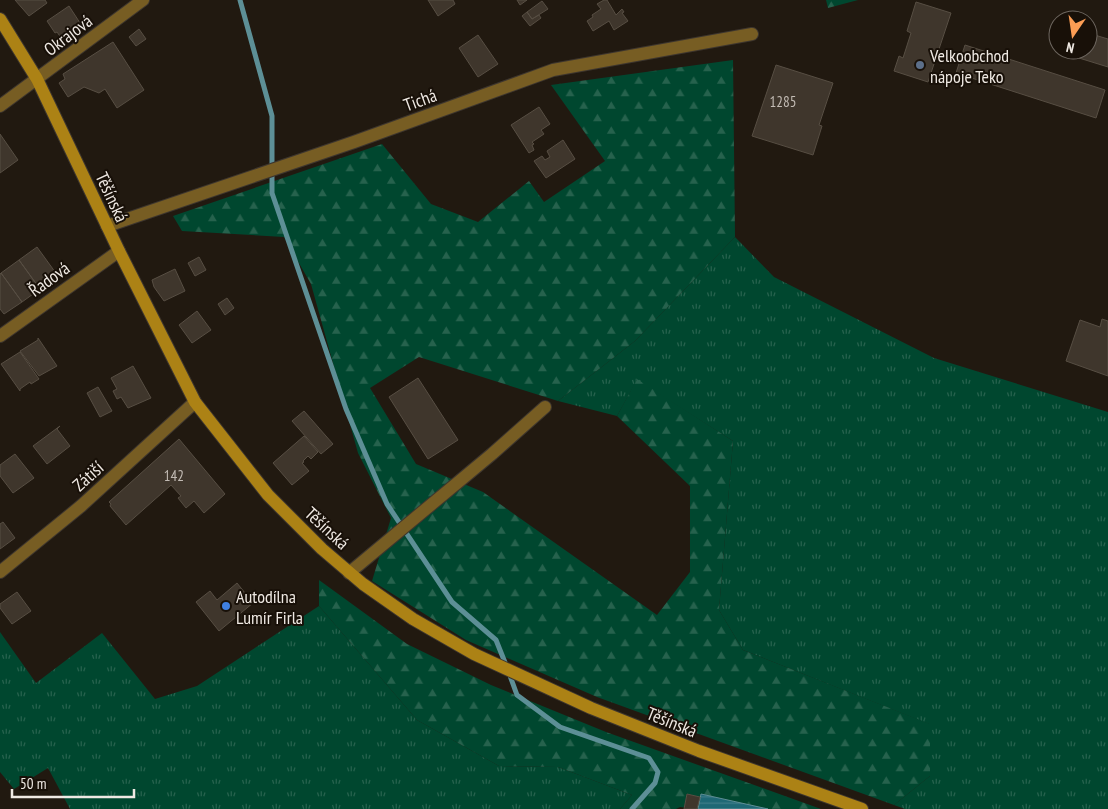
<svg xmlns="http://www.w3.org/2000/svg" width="1108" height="809" font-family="'PT Sans Narrow',sans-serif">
<defs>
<pattern id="grass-tufts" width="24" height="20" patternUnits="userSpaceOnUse" patternTransform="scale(1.25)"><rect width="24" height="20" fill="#00472f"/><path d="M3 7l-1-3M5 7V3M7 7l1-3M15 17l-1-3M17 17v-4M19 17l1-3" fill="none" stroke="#26624d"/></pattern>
<pattern id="forest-firs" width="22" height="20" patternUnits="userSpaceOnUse" patternTransform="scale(1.25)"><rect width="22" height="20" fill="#00472f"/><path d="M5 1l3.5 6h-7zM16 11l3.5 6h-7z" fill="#26624d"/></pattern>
<pattern id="water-rules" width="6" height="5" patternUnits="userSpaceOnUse" patternTransform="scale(1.25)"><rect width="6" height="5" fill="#1e6875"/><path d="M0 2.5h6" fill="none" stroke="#3f7e88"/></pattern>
</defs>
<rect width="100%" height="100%" fill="#211910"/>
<path fill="url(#grass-tufts)" d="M 735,237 L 774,277 L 934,358 L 1108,412 L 1108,809 L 905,809 L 894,805 L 930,776 L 929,724 L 743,650 L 719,610 L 733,441 L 637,380 L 617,416 L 558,401 L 635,341 Z
M 319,606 L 417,720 L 499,766 L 558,767 L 632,795 L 620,809 L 70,809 L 48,768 L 14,789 L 0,772 L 0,632 L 36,683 L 102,633 L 155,699 L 197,686 Z"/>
<path fill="url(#forest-firs)" d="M 826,0 L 858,0 L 828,8 Z
M 733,60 L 735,237 L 635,341 L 558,401 L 419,357 L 370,388 L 416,464 L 483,492 L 657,615 L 690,572 L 690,486 L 617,416 L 637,379 L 733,441 L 719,610 L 743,650 L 930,724 L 930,776 L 894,805 L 597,697 L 466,640 L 372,581 L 391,518 L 358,453 L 311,284 L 284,237 L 182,231 L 173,216 L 382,144 L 431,204 L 478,222 L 529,181 L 544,202 L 605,161 L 551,85 Z
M 319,580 L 407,644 L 491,685 L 606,732 L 821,809 L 768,809 L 701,794 L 698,809 L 680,807 L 676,809 L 620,809 L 632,795 L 558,767 L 499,766 L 417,720 L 319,606 Z"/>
<path fill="url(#water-rules)" stroke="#5d8f96" d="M 701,794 L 768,809 L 698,809 Z"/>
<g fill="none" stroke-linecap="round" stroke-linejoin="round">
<path stroke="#5d8f96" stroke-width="5" d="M 240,0 L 272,116 L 272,193 L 346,409 L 387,504 L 452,602 L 496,640 L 506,665
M 509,673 L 517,695 L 560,727 L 649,758 L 658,772 L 655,783 L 632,809"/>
</g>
<path fill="#3f362c" stroke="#574e43" d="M 15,0 L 45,0 L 47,3 L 29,16 Z
M 428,0 L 453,0 L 455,4 L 438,16 Z
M 517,0 L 527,0 L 520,5 Z
M 604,0 L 607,0 L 616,15 L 622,9 L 624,12 L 622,13 L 628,21 L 614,30 L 609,21 L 593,31 L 587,21 L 593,17 L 592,15 L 601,9 L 597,4 Z
M 542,1 L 548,9 L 532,19 L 527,12 Z
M 916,2 L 951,13 L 928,82 L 894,71 L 899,56 L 903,58 L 911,33 L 907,31 Z
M 69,6 L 84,29 L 64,42 L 57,32 L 55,33 L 47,21 Z
M 527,12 L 532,19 L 539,15 L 541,18 L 530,26 L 522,16 Z
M 139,29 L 146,39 L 136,46 L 129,37 Z
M 1088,33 L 1108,39 L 1108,67 L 1079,58 L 1082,50 L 1088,50 Z
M 478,35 L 498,64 L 478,77 L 459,48 Z
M 113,42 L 144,90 L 117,108 L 105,89 L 99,93 L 84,87 L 68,97 L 59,83 L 65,79 L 63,74 Z
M 965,45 L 1105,90 L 1096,118 L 956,73 Z
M 776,65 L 833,83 L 819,125 L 822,126 L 813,155 L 752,136 Z
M 539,107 L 550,124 L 541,130 L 544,134 L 532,142 L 534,144 L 532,145 L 534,150 L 529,153 L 511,125 Z
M 0,134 L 18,160 L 0,173 Z
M 563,140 L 575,159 L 546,178 L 534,161 L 542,156 L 545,160 L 550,157 L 547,151 Z
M 37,247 L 58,276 L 40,289 L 19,260 Z
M 199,257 L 206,270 L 195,276 L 188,263 Z
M 19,260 L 40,289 L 22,302 L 1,273 Z
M 175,269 L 185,291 L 164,301 L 154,287 L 152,280 Z
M 1,273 L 22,302 L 4,314 L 0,309 L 0,274 Z
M 227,298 L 234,308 L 225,315 L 218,304 Z
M 197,311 L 211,330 L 192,343 L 179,325 Z
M 1102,319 L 1108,321 L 1108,376 L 1066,361 L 1080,320 L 1100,327 Z
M 38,338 L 57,366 L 39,376 L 20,351 L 38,340 Z
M 20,352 L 39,379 L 31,384 L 30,382 L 20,389 L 20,391 L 1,364 Z
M 133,366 L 151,398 L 128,408 L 121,397 L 117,399 L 113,391 L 117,389 L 111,378 Z
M 418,378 L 458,440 L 428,459 L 389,397 Z
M 98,387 L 112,411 L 100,417 L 87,393 Z
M 304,411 L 333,444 L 321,454 L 292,421 Z
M 60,426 L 57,429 L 70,446 L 47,464 L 33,446 Z
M 304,436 L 318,452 L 311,459 L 308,456 L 303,461 L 304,462 L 302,463 L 309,471 L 292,485 L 273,463 Z
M 179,439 L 225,494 L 204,513 L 194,501 L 186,508 L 178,498 L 181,496 L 171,485 L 126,525 L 110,506 L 111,504 L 109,502 Z
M 15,454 L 34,478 L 13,493 L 0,476 L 0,465 Z
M 3,522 L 15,538 L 0,549 L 0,524 Z
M 237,583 L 253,603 L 219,631 L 196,602 L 210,591 L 217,600 Z
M 17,592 L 31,611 L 12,624 L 0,608 L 0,604 Z
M 687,794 L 700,797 L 697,809 L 684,809 Z"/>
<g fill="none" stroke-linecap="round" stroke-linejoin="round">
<g stroke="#3e362e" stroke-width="14">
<path id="minor" d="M 0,106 L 143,0
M 107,226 L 354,142 L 553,70 L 752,34
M 0,336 L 119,251
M 349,573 L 492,454 L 545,407"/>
</g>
<g stroke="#3e362e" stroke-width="14">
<path id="tertiary" d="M 0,572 L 81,506 L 195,402"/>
</g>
<g stroke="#3e362e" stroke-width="14">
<path id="secondary" d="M 0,19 L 37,79 L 119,251 L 195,402 L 268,495 L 322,549 L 363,584 L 413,619 L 474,654 L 591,708 L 699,751 L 862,809"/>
</g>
<use href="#minor" stroke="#775d23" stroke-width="12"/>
<use href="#tertiary" stroke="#775d23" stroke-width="12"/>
<use href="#secondary" stroke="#ac8215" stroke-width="12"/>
</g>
<circle fill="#5c6f8a" stroke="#181008" stroke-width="2" cx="920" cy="65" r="5"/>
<circle fill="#3f7fe0" stroke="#181008" stroke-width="2" cx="226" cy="606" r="5"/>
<g text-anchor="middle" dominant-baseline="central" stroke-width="4" stroke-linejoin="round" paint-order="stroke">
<g font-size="15" fill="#c3bcb5">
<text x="783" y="101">1285</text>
<text x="174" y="475">142</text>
</g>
<g font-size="18" fill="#efe9e3" stroke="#181008">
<text transform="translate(68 35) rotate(-37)">Okrajová</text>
<text transform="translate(420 100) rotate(-20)">Tichá</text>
<text transform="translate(112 197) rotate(65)">Těšínská</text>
<text transform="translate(49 279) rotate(-36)">Řadová</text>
<text transform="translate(88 476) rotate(-42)">Zátiší</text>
<text transform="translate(327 528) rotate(43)">Těšínská</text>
<text transform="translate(672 722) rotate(22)">Těšínská</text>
</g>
<g font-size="18" fill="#efe9e3" stroke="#181008" text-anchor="start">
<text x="930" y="55">Velkoobchod<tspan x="930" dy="21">nápoje Teko</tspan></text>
<text x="236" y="596">Autodílna<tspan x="236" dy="21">Lumír Firla</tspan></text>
</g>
</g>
<g transform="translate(1073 35) rotate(193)"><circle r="24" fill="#181008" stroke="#6e6760"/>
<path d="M0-4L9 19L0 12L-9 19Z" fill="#fc9d54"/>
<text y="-8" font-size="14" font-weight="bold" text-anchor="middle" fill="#efe9e3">N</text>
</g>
<path d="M12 789v8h122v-8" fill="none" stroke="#efe9e3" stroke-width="2.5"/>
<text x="20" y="789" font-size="15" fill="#efe9e3" stroke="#181008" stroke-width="4" paint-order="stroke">50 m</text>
</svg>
